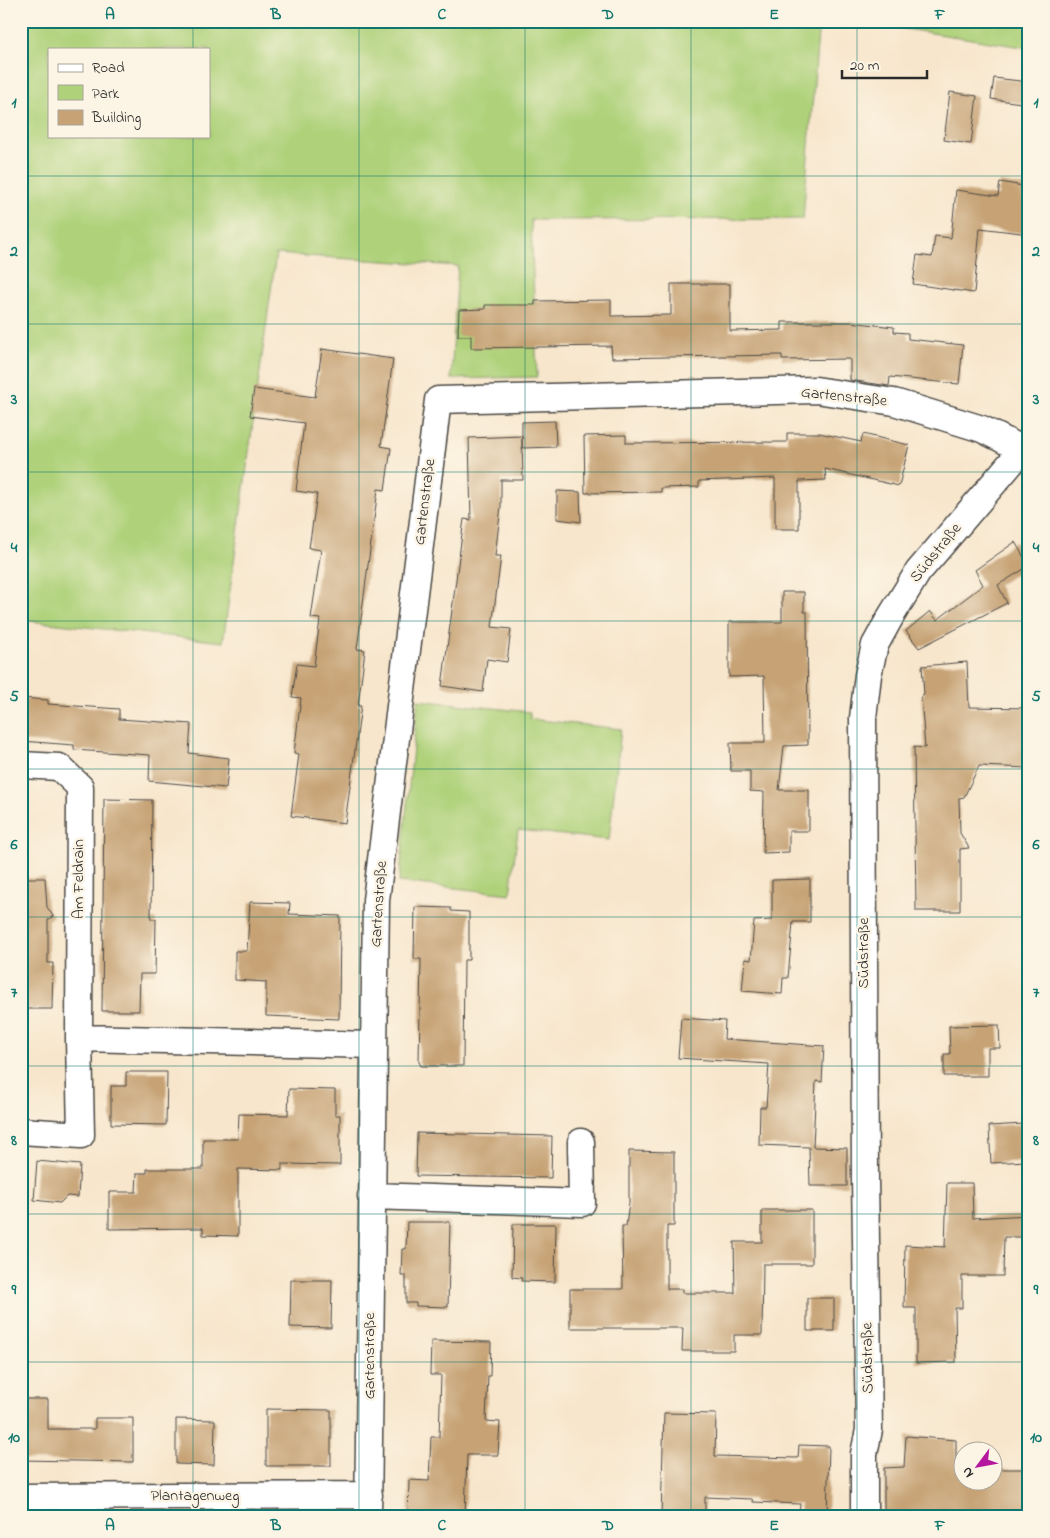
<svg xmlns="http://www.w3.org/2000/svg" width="1050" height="1538" font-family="'Indie Flower',sans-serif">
<rect width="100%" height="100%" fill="#fcf5e5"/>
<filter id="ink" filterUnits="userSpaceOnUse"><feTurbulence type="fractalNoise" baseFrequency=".02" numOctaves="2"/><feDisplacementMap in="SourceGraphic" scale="10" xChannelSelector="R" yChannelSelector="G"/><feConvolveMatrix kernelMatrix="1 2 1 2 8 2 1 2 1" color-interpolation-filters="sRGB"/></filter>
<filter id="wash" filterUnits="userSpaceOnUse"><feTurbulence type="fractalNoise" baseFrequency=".0096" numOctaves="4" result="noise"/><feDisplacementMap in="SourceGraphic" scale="20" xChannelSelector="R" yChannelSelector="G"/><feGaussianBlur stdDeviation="1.12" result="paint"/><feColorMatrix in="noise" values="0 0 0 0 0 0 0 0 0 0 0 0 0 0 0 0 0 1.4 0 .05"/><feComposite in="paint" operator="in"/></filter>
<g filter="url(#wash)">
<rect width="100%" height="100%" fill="#f7e6cc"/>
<path fill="#aed179" stroke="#6c7e52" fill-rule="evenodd" d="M 21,21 L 819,21 L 803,219 L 531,220 L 537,377 L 451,379 L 458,266 L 276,254 L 223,642 L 21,620 ZM 49,49 L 209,49 L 209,136 L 49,136 Z
M 854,21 L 1029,21 L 1029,48 Z
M 418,700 L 530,712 L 530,719 L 621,729 L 609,840 L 518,830 L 510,894 L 399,882 Z"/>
<g id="blocks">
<path fill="#c6a275" d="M 994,78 L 1029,82 L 1029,104 L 991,99 Z
M 950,92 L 977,96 L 971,144 L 944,140 Z
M 1000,182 L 1029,187 L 1029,234 L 980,228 L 974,293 L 913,284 L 917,255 L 932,257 L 935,236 L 951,238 L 956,190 L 998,196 Z
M 671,284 L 730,284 L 730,331 L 782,330 L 782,322 L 850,322 L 894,327 L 894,332 L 908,333 L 908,339 L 963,345 L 959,384 L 890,377 L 889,386 L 850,380 L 850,359 L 782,360 L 782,355 L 612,358 L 611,346 L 471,348 L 471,336 L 458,336 L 459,310 L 485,309 L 485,305 L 535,305 L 535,301 L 611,300 L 611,316 L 671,315 Z
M 322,349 L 393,359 L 381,446 L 391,448 L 385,490 L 378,489 L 357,649 L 365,650 L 358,706 L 361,706 L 345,823 L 291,816 L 299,754 L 294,753 L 301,698 L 292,697 L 297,664 L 314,666 L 320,619 L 311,618 L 321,550 L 309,548 L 317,494 L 296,491 L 304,423 L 250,416 L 254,389 L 315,397 Z
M 555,421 L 556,447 L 522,448 L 522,422 Z
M 787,433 L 819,433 L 861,442 L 863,434 L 909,445 L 899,486 L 825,469 L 826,480 L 799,481 L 799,529 L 775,529 L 775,478 L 699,481 L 699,487 L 661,488 L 661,492 L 585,493 L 584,436 L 626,435 L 626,443 L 787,442 Z
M 522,436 L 523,480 L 501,480 L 501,506 L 495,556 L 501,556 L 492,627 L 511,629 L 507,662 L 487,659 L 483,692 L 442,686 L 464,519 L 471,520 L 469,438 Z
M 557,491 L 580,492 L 581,522 L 557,519 Z
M 1015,542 L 1029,566 L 998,585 L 1007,603 L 919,648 L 906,631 L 930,611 L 937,620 L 983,585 L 975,570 Z
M 782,592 L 804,592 L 804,612 L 807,612 L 808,745 L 784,746 L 779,790 L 809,790 L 809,831 L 789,831 L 789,852 L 763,853 L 764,792 L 750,791 L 750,771 L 731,771 L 730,743 L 765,743 L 764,676 L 729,677 L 729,622 L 782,622 Z
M 967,662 L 969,707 L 1029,708 L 1029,768 L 979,766 L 964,797 L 959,798 L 960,833 L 969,848 L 960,849 L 960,911 L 916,911 L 914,747 L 925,748 L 921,696 L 924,694 L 922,666 Z
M 21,698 L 48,700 L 48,704 L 119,709 L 119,719 L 191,724 L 189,753 L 229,758 L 226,788 L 149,781 L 150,755 L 74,750 L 74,745 L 21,741 Z
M 104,799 L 152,800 L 151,919 L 156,919 L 155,974 L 140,974 L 139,1011 L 102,1011 Z
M 21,878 L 45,878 L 47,907 L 53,916 L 48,920 L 48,963 L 53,963 L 52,1009 L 21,1009 Z
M 810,879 L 810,922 L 793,922 L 788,978 L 783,978 L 782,994 L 742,991 L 745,959 L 751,960 L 754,921 L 772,920 L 772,880 Z
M 250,902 L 290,903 L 289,914 L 340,916 L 339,1019 L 266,1016 L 266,982 L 235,980 L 235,951 L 247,951 Z
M 415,907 L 451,908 L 451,911 L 469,912 L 469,960 L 464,960 L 463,1066 L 421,1066 L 419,1062 L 421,959 L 414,959 Z
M 681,1018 L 725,1021 L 724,1039 L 824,1046 L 822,1082 L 816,1081 L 813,1147 L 847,1148 L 847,1186 L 810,1186 L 809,1147 L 759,1145 L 760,1107 L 766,1107 L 769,1064 L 678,1058 Z
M 999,1025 L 1000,1048 L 988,1048 L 988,1076 L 944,1076 L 944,1054 L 950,1054 L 949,1026 Z
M 126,1072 L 167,1072 L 166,1125 L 111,1124 L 111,1086 L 126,1086 Z
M 289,1089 L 335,1090 L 335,1115 L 340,1115 L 340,1165 L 282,1164 L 282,1170 L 238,1169 L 238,1236 L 203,1235 L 203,1228 L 109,1229 L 109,1192 L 136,1192 L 137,1173 L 147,1173 L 147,1169 L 203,1169 L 203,1139 L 238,1139 L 239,1114 L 288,1115 Z
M 1024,1124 L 1026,1161 L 991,1163 L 989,1126 Z
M 417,1133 L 552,1136 L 551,1178 L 416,1176 Z
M 629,1151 L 674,1152 L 674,1226 L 667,1226 L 667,1289 L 682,1289 L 682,1293 L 735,1293 L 734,1242 L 762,1242 L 762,1210 L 812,1210 L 812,1264 L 763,1264 L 762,1335 L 734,1335 L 734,1351 L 682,1351 L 683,1328 L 570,1328 L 570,1289 L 623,1289 L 622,1226 L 626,1226 L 629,1203 Z
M 37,1161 L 80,1165 L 78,1197 L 67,1196 L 60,1203 L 34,1200 Z
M 947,1183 L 972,1183 L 973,1218 L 1029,1215 L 1029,1237 L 1004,1237 L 1003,1276 L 962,1276 L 962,1308 L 955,1308 L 956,1362 L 916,1363 L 916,1308 L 904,1308 L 905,1245 L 945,1247 Z
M 407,1222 L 450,1222 L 448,1307 L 416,1306 L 416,1303 L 406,1303 L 406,1276 L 401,1276 L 402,1249 L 406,1249 Z
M 513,1224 L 556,1224 L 555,1282 L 521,1281 L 522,1278 L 512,1277 Z
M 291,1280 L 332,1280 L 331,1328 L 290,1327 Z
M 807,1298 L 834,1298 L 834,1331 L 807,1331 Z
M 431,1341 L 491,1342 L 490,1376 L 488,1376 L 486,1421 L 500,1422 L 498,1455 L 467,1455 L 465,1517 L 408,1517 L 409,1480 L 429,1481 L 431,1437 L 439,1437 L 441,1375 L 430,1375 Z
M 21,1399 L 48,1399 L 48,1429 L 95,1429 L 95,1418 L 133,1418 L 133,1462 L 21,1460 Z
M 266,1409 L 331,1410 L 331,1466 L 266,1466 Z
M 664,1413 L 716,1414 L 715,1456 L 798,1458 L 799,1445 L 829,1446 L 827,1517 L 799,1517 L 800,1504 L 753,1502 L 752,1499 L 705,1497 L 705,1517 L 661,1517 Z
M 176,1419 L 215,1420 L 214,1465 L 176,1464 Z
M 906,1436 L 956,1440 L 956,1468 L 962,1468 L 962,1480 L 992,1480 L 992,1469 L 1029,1469 L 1029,1517 L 884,1517 L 884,1468 L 904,1467 Z"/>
</g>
</g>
<g filter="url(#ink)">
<use href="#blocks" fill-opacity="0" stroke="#4a4743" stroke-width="1"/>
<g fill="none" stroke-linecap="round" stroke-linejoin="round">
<g stroke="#4a4743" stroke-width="29">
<path id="minor" d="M 21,765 L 59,767 L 80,787 L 79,1038 L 81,1135 L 21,1131
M 79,1038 L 374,1045
M 371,1196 L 582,1203 L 581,1142
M 21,1497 L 369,1495
M 368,1517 L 376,900 L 438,400 L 816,390 L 894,402 L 982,429 L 1022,449
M 864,1517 L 864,1454 L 869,1430 L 865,1178 L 863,718 L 868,675 L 875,645 L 891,616 L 918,572 L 1029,442"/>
</g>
<use href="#minor" stroke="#fff" stroke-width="26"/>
</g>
</g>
<path fill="none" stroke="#0f766e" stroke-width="1" stroke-opacity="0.55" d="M 193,21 L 193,49M 359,21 L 359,1517M 525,21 L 525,1517M 691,21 L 691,1517M 857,21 L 857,1517M 193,136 L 193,1517M 21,176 L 1029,176M 21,324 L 1029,324M 21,472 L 1029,472M 21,621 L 1029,621M 21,769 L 1029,769M 21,917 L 1029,917M 21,1066 L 1029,1066M 21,1214 L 1029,1214M 21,1362 L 1029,1362"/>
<g text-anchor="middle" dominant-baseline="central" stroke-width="5" stroke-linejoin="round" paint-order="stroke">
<g font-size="16" fill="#2b2b2b" stroke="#fcf5e5">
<text transform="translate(844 397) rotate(6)">Gartenstraße</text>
<text transform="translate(425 502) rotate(-83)">Gartenstraße</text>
<text transform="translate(936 553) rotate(-51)">Südstraße</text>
<text transform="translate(79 879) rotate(-90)">Am Feldrain</text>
<text transform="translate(379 904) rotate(-86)">Gartenstraße</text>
<text transform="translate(864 953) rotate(-90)">Südstraße</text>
<text transform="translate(370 1356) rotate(-90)">Gartenstraße</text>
<text transform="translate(868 1358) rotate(-91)">Südstraße</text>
<text x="195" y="1496">Plantagenweg</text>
</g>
</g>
<rect width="1050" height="1538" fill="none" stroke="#fcf5e5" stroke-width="55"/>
<rect x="48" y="48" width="162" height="90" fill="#fcf5e5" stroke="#a8a49b"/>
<rect x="58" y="64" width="25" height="8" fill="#ffffff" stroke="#a8a49b"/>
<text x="92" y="72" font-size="15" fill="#2b2b2b">Road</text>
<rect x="58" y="85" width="25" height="15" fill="#aed179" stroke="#a8a49b"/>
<text x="92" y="98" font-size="15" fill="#2b2b2b">Park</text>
<rect x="58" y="110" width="25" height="15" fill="#c6a275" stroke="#a8a49b"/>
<text x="92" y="122" font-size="15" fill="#2b2b2b">Building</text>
<g transform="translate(978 1466) rotate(238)"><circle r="24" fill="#fcf5e5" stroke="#a8a49b"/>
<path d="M0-4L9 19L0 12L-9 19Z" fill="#b5179e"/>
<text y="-8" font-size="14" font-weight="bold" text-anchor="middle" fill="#2b2b2b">N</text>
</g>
<path d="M842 70v8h85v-8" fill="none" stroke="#2b2b2b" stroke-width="2.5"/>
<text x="850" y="70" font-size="15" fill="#2b2b2b" stroke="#fcf5e5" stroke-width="4" paint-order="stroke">20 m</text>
<rect x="28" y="28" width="994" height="1482" fill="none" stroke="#0f766e" stroke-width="2"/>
<g font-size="16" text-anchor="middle" font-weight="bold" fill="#0f766e">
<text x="110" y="19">A</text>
<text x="276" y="19">B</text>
<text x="442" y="19">C</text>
<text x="608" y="19">D</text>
<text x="774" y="19">E</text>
<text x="940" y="19">F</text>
<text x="14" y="107">1</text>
<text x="1036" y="107">1</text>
<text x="14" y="256">2</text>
<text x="1036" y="256">2</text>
<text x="14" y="404">3</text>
<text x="1036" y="404">3</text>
<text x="14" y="552">4</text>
<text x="1036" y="552">4</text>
<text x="14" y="701">5</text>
<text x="1036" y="701">5</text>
<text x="14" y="849">6</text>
<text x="1036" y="849">6</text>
<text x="14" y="997">7</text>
<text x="1036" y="997">7</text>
<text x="14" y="1145">8</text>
<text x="1036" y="1145">8</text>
<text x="14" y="1294">9</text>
<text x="1036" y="1294">9</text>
<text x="14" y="1442">10</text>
<text x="1036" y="1442">10</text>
<text x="110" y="1530">A</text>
<text x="276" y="1530">B</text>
<text x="442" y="1530">C</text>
<text x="608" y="1530">D</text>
<text x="774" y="1530">E</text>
<text x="940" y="1530">F</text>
</g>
</svg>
